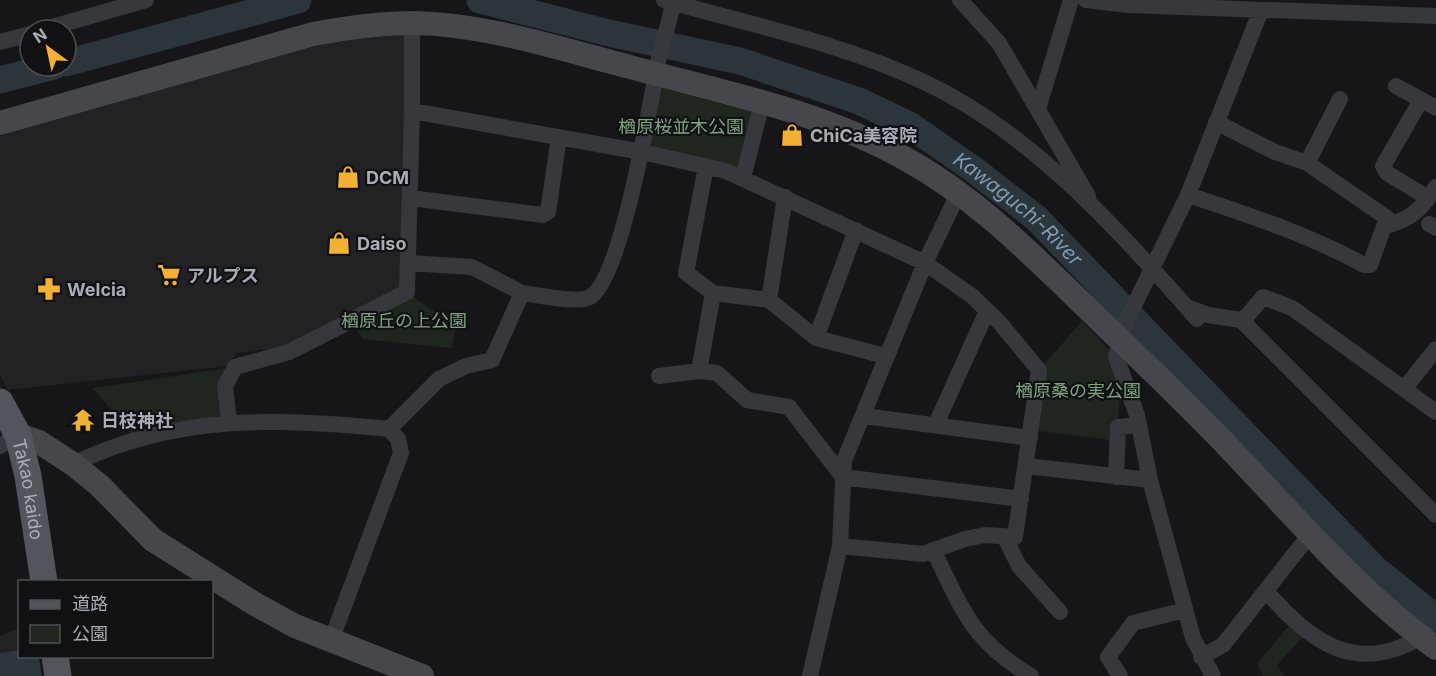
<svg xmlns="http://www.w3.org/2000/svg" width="1436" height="676" font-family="Inter,'Noto Sans JP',sans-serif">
<rect width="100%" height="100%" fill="#161618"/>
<path fill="#222225" d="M 412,34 L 407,292 L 352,320 L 276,348 L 237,353 L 228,366 L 8,390 L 0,375 L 0,136 L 105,103 L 330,42 Z
M 19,629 L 20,656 L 0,676 L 0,636 Z"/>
<path fill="#1e261f" d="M 661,88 L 759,113 L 743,178 L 642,152 Z
M 407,292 L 456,328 L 452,348 L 362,339 L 352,320 Z
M 1082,321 L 1116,357 L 1121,375 L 1117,441 L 1032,430 L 1039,370 Z
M 235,367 L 229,421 L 135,439 L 93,388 Z
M 1292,622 L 1305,635 L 1277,665 L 1284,676 L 1264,676 L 1257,664 Z"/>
<path fill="#2c353c" d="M 19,650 L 20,656 L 39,657 L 42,676 L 0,676 L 0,653 Z"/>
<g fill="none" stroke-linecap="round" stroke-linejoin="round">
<g stroke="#2c353c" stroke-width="27">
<path id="s1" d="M 480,0 L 609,33 L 740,61 L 859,101 L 911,126 L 973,169 L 1036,218 L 1374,568 L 1436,618"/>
<path d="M 66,63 L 298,0"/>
<path d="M 0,80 L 54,66"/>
</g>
<path stroke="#37383d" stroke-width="16" d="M 664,0 C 751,25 842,43 924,82 C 1031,132 1121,232 1197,319
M 960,0 L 999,43 L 1088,196
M 1086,0 L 1128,5 L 1436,16
M 412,23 L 412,111 L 642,152 L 726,171 L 925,263 L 972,296 L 999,322 L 1039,370 L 1015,537 L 985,535 L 965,539 L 923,554 L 840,546
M 42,30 L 146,0
M 0,42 L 30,34
M 1396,86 L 1436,108
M 1421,100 L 1383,166 L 1387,173 L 1428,198 L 1436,187
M 1038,109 L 1071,0
M 1307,163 L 1340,99
M 706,166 L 686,273 L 713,293 L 769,300 L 816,338 L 885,356
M 743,178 L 762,103
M 1188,195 C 1248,215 1308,234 1364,265 L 1370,265 L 1387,218 L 1307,163 L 1275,152 L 1216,122
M 411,198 L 543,215 L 548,212 L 559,137
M 1429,224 L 1436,228
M 1385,226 C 1404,221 1417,214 1428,198
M 408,263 L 472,267 L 522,293
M 769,300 L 785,197
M 1187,307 L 1208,315 L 1241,320 L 1436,515
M 1241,320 L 1247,316 L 1263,297 L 1292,308 L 1404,389 L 1436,349
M 816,338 L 856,230
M 699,371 L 713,293
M 659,376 L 699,371 L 717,373 L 747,400 L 789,407 L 843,477 L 1021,499
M 1404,389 L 1436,412
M 864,416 L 1030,438
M 229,421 L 225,386 L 235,367 L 289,352 L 407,292 L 412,111
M 936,424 L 987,311
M 0,446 L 18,435
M 73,464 C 176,414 277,418 389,429 L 439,379 L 466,366 L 492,360 L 522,293 C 537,295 579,304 590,297 C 621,280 651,101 658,62 C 662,41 671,21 673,0
M 1026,466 L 1150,480
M 1116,477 L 1118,427 L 1139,425
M 1004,536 L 1019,566 L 1060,612
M 933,550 C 963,610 971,640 1031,676
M 1266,591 C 1310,642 1356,676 1421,637
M 331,641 L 401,453 L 398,439 L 389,429
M 1201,657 L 1223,645 L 1311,533
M 810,676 L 840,546 L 844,461 L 925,263 L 959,192
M 1120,676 L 1108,657 L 1133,623 L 1185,610
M 1213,676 L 1193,638 L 1150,480 L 1137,415 L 1116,357 L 1123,328 L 1188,195 L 1261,10"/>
<path stroke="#45474d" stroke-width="24" d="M 0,123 L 313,34 C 346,28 379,23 413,23 C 486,24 560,49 630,67 C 722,92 820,111 904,158 C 972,195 1025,248 1080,301 C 1131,351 1184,400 1233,452 C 1298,520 1360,593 1436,648
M 18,435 L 39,442 L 73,464 L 99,485 L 153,540 L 255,604 L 295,626 L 422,676"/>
<g stroke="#53555c" stroke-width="27">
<path id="s2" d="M 0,402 L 18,435 L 28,476 L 44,582"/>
<path d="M 55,656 L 58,676"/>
</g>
</g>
<defs>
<g id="shop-bare" transform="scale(1.8)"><path d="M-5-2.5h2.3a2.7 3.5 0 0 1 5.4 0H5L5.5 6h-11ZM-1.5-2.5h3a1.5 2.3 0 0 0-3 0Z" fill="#f2b134" stroke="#111113" stroke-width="2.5" paint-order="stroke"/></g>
<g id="supermarket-bare" transform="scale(1.8)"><path d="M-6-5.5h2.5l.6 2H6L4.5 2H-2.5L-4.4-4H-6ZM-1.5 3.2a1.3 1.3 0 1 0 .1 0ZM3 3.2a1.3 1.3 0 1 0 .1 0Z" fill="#f2b134" stroke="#111113" stroke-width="2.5" paint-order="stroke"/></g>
<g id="pharmacy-bare" transform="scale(1.8)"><path d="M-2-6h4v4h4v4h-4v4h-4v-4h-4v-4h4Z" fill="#f2b134" stroke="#111113" stroke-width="2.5" paint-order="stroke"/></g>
<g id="temple-bare" transform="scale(1.8)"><path d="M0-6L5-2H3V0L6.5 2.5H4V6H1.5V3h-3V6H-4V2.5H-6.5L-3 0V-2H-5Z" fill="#f2b134" stroke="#111113" stroke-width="2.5" paint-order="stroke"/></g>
</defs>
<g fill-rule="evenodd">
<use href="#shop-bare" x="792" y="135"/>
<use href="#shop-bare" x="348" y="177"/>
<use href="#shop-bare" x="339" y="243"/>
<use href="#supermarket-bare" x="169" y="275"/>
<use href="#pharmacy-bare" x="49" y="289"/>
<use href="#temple-bare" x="83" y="420"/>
</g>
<g text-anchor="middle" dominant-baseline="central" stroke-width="4.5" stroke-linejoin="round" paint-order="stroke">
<g font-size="18" fill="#7fa381" stroke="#111113">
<text x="681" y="126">楢原桜並木公園</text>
<text x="404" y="320">楢原丘の上公園</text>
<text x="1078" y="390">楢原桑の実公園</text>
</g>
<g font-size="18" font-weight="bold" fill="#a8adb8" stroke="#111113" text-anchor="start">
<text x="810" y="135">ChiCa美容院</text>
<text x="366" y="177">DCM</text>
<text x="357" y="243">Daiso</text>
<text x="187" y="275">アルプス</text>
<text x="67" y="289">Welcia</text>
<text x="101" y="420">日枝神社</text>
</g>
<g font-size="18" fill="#a8adb8" stroke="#111113">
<text stroke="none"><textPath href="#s2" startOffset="93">Takao kaido</textPath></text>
</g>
<g font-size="20" font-style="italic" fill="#7f9bb3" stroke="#111113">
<text stroke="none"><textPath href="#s1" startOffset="586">Kawaguchi-River</textPath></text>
</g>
</g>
<rect x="18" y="580" width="195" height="78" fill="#111113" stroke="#4d4f55" stroke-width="1.5"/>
<rect x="30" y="600" width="30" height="9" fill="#53555c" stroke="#4d4f55" stroke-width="1.5"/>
<text x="72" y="610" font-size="18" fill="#a8adb8">道路</text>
<rect x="30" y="625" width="30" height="18" fill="#1e261f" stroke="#4d4f55" stroke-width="1.5"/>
<text x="72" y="640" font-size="18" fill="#a8adb8">公園</text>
<g transform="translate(48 48) rotate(327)"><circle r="28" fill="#111113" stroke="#4d4f55" stroke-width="1.5"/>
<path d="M0-4.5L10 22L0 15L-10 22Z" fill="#f2b134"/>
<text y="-9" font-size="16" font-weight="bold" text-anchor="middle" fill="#a8adb8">N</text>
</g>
</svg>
